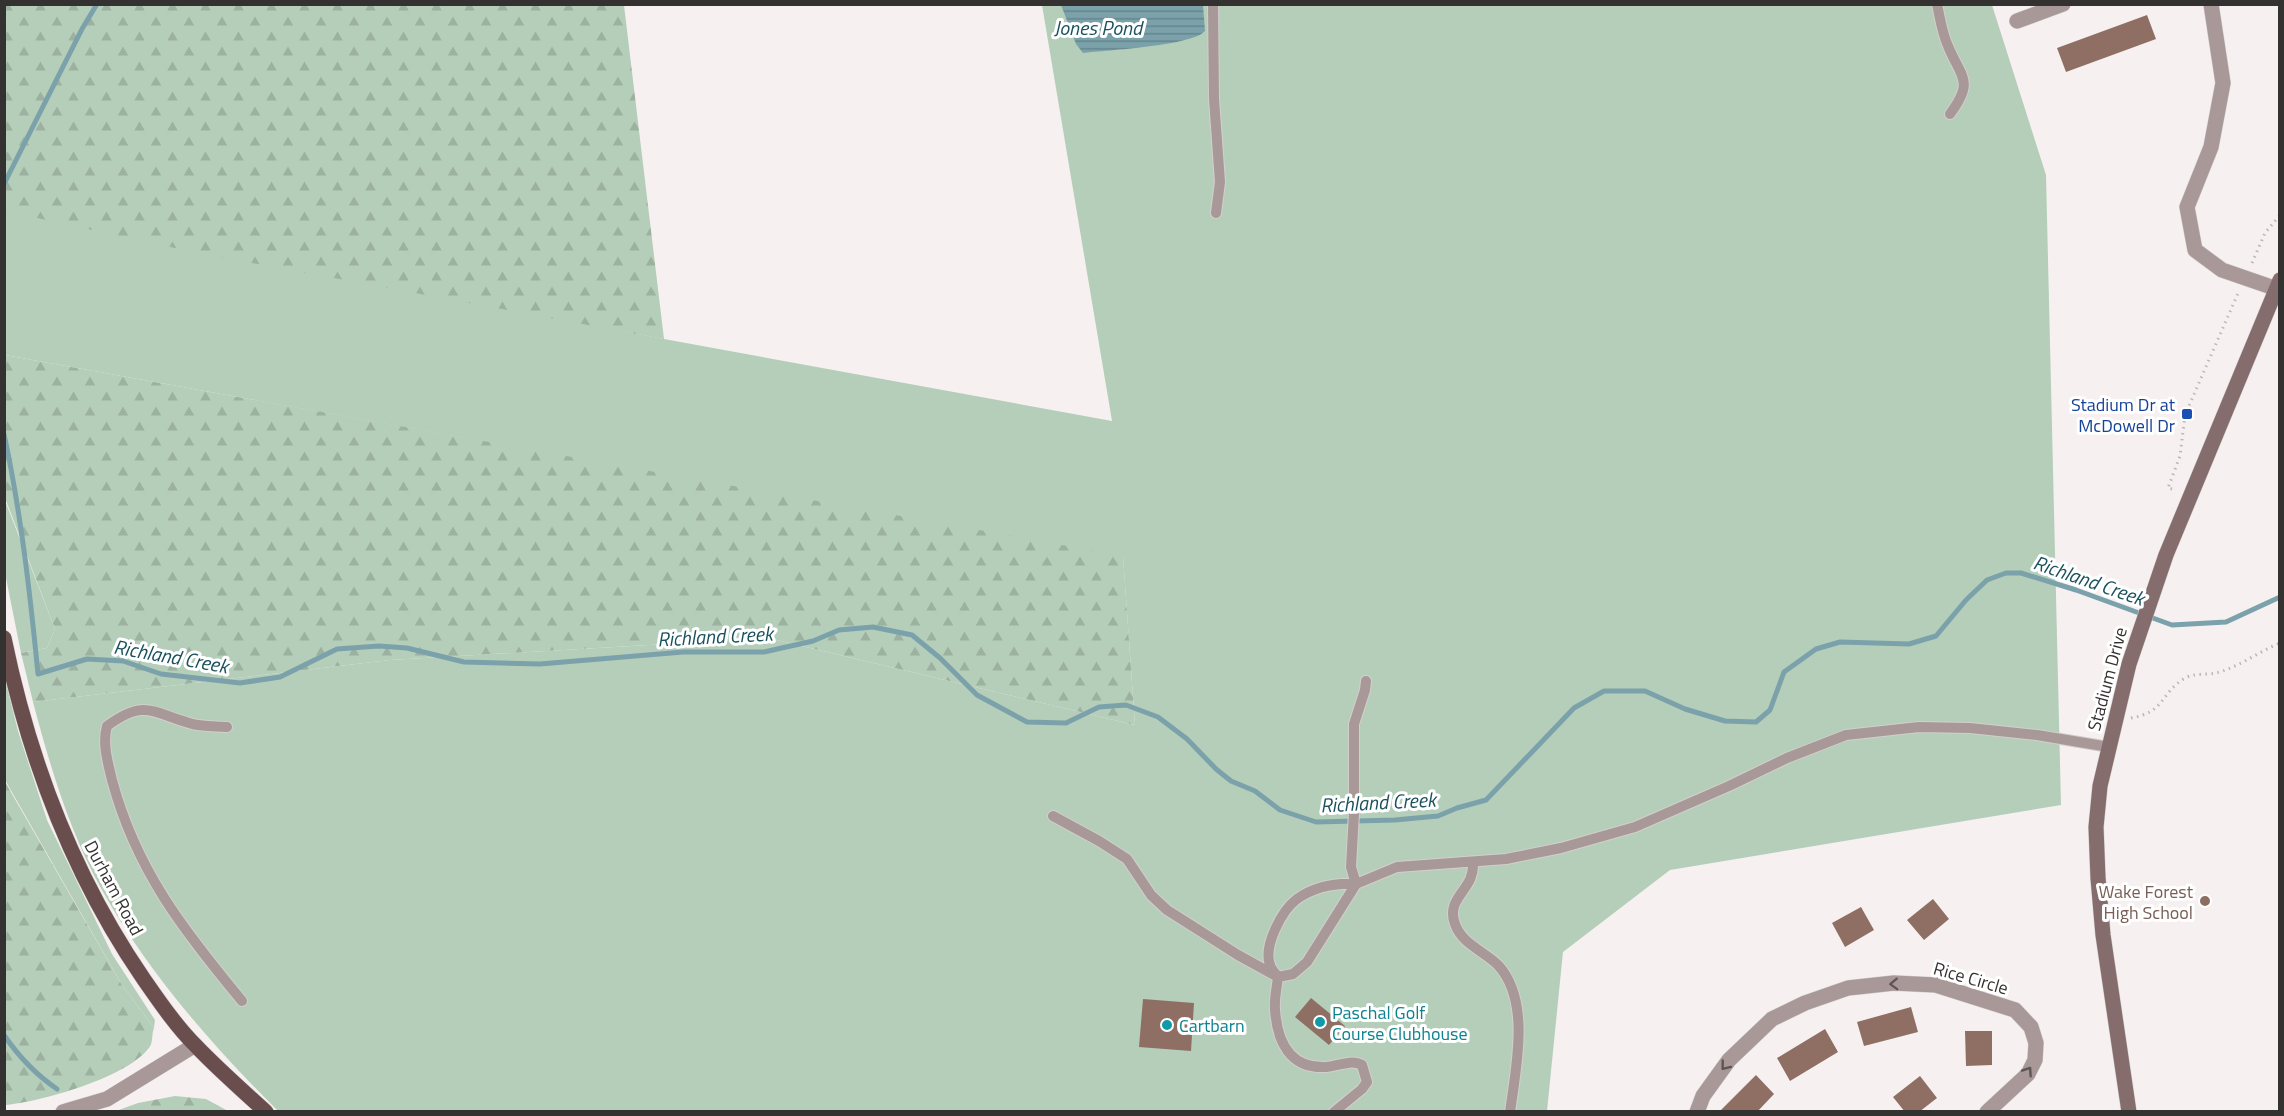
<svg xmlns="http://www.w3.org/2000/svg" width="2284" height="1116" font-family="'Titillium Web',sans-serif">
<defs>
<pattern id="forest-firs" width="22" height="20" patternUnits="userSpaceOnUse" patternTransform="scale(1.5)"><rect width="22" height="20" fill="#b5ceb9"/><path d="M5 1l3.5 6h-7zM16 11l3.5 6h-7z" fill="#9cb1a0"/></pattern>
<pattern id="water-rules" width="6" height="5" patternUnits="userSpaceOnUse" patternTransform="scale(1.5)"><rect width="6" height="5" fill="#7ba2ab"/><path d="M0 2.5h6" fill="none" stroke="#66858c"/></pattern>
</defs>
<rect width="100%" height="100%" fill="#f6f1f0"/>
<path fill="#b5ceb9" d="M 1042,5 L 1992,5 L 2046,175 L 2061,805 L 1670,870 L 1563,952 L 1547,1111 L 278,1111 C 211,1044 149,974 102,890 C 69,831 50,766 33,702 L 390,660 L 768,638 L 1135,725 L 1123,557 L 5,355 L 4,209 L 664,339 L 1112,421 Z
M 4,498 L 55,629 L 47,648 L 21,653 L 5,573 Z
M 4,675 L 18,731 L 47,820 L 112,954 L 155,1020 L 154,1028 L 122,985 L 5,780 Z"/>
<path fill="url(#forest-firs)" d="M 5,4 L 624,5 L 664,339 L 193,252 L 5,211 Z
M 5,355 L 1123,556 L 1135,725 L 768,638 L 390,660 L 33,702 L 21,653 L 47,648 L 55,629 L 5,498 Z
M 4,780 L 122,985 L 154,1028 C 151,1035 154,1043 148,1049 C 125,1078 41,1102 5,1105 Z
M 175,1096 L 206,1099 L 228,1111 L 116,1111 L 138,1103 Z"/>
<path fill="url(#water-rules)" d="M 1061,5 L 1203,5 L 1205,31 C 1192,46 1107,50 1083,53 L 1076,44 Z"/>
<g fill="none" stroke-linecap="round" stroke-linejoin="round">
<path stroke="#7ba2ab" stroke-width="5" d="M 4,184 L 82,29 L 97,4
M 4,434 C 21,513 30,593 38,674 L 87,659 L 123,661 L 161,674 L 240,683 L 280,677 L 337,649 L 379,646 L 407,648 L 464,662 L 540,664 L 683,652 L 764,652 L 813,641 L 839,630 L 873,627 L 912,635 L 940,658 L 977,695 L 1027,722 L 1066,723 L 1099,707 L 1126,705 L 1158,717 L 1187,739 L 1216,769 L 1231,781 L 1255,791 L 1280,810 L 1316,822 L 1395,820 L 1438,816 L 1457,808 L 1486,800 L 1574,708 L 1604,691 L 1645,691 L 1685,709 L 1725,721 L 1756,722 L 1770,710 L 1784,672 L 1816,649 L 1840,642 L 1909,644 L 1936,636 L 1966,600 L 1987,580 L 2006,573 L 2021,573 L 2076,590 L 2172,625 L 2226,622 L 2280,597
M 4,1035 C 19,1057 35,1074 57,1089"/>
</g>
<path fill="#8f6f64" d="M 2147,15 L 2156,39 L 2066,72 L 2057,48 Z
M 1933,899 L 1949,919 L 1924,940 L 1907,920 Z
M 1861,907 L 1874,930 L 1845,947 L 1832,923 Z
M 1311,998 L 1345,1026 L 1329,1045 L 1295,1017 Z
M 1143,999 L 1194,1003 L 1191,1051 L 1139,1047 Z
M 1911,1007 L 1918,1032 L 1864,1046 L 1857,1022 Z
M 1825,1029 L 1838,1052 L 1790,1081 L 1777,1058 Z
M 1965,1031 L 1992,1031 L 1992,1065 L 1966,1066 Z
M 1756,1075 L 1774,1094 L 1757,1112 L 1719,1112 Z
M 1920,1076 L 1937,1098 L 1919,1112 L 1905,1112 L 1893,1097 Z"/>
<g fill="none" stroke-linecap="round" stroke-linejoin="round">
<g stroke="#d3cfce" stroke-width="12">
<path id="lane" d="M 1213,4 L 1214,99 L 1220,182 L 1216,213
M 1937,4 C 1940,18 1942,33 1948,46 C 1961,78 1975,80 1950,114
M 1366,681 L 1365,690 L 1354,724 L 1354,813 L 1351,867 L 1356,884 C 1336,883 1314,887 1297,899 C 1282,910 1263,946 1270,965 C 1271,969 1275,973 1278,977 L 1293,974 L 1307,962 L 1356,884 L 1397,867 L 1506,859 L 1561,848 L 1635,827 L 1729,786 L 1787,758 L 1846,735 L 1919,727 L 1970,728 L 2037,735 L 2109,747
M 227,727 C 215,726 201,727 189,723 C 151,712 144,699 107,726 C 102,744 108,763 112,780 C 136,870 184,931 242,1001
M 1053,816 L 1099,841 L 1127,859 L 1151,895 L 1167,910 L 1238,955 L 1278,977 C 1277,987 1274,999 1275,1009 C 1277,1042 1290,1069 1326,1067 C 1338,1066 1351,1059 1362,1065 L 1367,1082 L 1362,1089 L 1334,1112
M 1473,863 C 1475,890 1445,897 1455,924 C 1462,944 1484,951 1498,965 C 1531,1001 1516,1067 1510,1112"/>
</g>
<g stroke="#d3cfce" stroke-width="16">
<path id="street" d="M 2211,4 L 2223,83 L 2211,147 L 2187,207 L 2195,250 L 2222,270 L 2280,290
M 2017,21 L 2063,4
M 63,1112 L 107,1099 L 195,1045
M 1697,1112 L 1703,1096 L 1729,1060 L 1772,1019 L 1805,1003 L 1848,988 L 1894,983 L 1936,985 L 2015,1010 L 2031,1027 L 2036,1043 L 2035,1060 L 2028,1074 L 1987,1112"/>
</g>
<g stroke="#d3cfce" stroke-width="16">
<path id="secondary" d="M 2129,1112 L 2103,935 L 2098,878 L 2096,827 L 2100,786 L 2129,664 L 2166,555 L 2280,280"/>
</g>
<g stroke="#d3cfce" stroke-width="16">
<path id="primary" d="M 4,638 C 29,759 73,876 143,978 C 159,1001 176,1026 196,1046 C 218,1069 242,1090 266,1112"/>
</g>
<path stroke="#bbb7b6" stroke-width="3" stroke-dasharray="1.5 4.5" stroke-linecap="butt" d="M 2252,263 L 2265,233 L 2280,215
M 2172,489 L 2168,488 L 2180,456 L 2185,415 L 2239,291
M 2131,718 C 2166,712 2160,693 2185,678 C 2194,673 2206,675 2216,673 C 2239,667 2258,652 2280,643"/>
<use href="#lane" stroke="#a99898" stroke-width="10"/>
<use href="#street" stroke="#a99898" stroke-width="15"/>
<use href="#secondary" stroke="#846d6c" stroke-width="15"/>
<use href="#primary" stroke="#6a4e4e" stroke-width="15"/>
</g>
<defs><path id="oneway-chevron" d="M-2-3.5L2.5 0L-2 3.5" fill="none" stroke-width="1.6" stroke-linecap="round" stroke-linejoin="round" transform="scale(1.5)"/></defs>
<g stroke="#5d5655">
<use href="#oneway-chevron" transform="translate(1894 984) rotate(178)"/>
<use href="#oneway-chevron" transform="translate(1725 1066) rotate(128)"/>
<use href="#oneway-chevron" transform="translate(2028 1071) rotate(-56)"/>
</g>
<rect fill="#1a4fb4" stroke="#fff" stroke-width="2" x="2181" y="408" width="12" height="12" rx="3"/>
<circle fill="#8d6e63" stroke="#fff" stroke-width="2" cx="2205" cy="901" r="6"/>
<g fill="#0f9aa8" stroke="#fff" stroke-width="2">
<circle cx="1320" cy="1022" r="6"/>
<circle cx="1167" cy="1025" r="6"/>
</g>
<g text-anchor="middle" dominant-baseline="central" stroke-width="6" stroke-linejoin="round" paint-order="stroke">
<g font-size="18" fill="#164399" stroke="#fff" text-anchor="end">
<text x="2175" y="404">Stadium Dr at<tspan x="2175" dy="21">McDowell Dr</tspan></text>
</g>
<g font-size="18" fill="#343231" stroke="#fff">
<text transform="translate(2107 679) rotate(-75)">Stadium Drive</text>
<text transform="translate(114 888) rotate(62)">Durham Road</text>
<text transform="translate(1971 978) rotate(16)">Rice Circle</text>
</g>
<g font-size="18" fill="#785e54" stroke="#fff" text-anchor="end">
<text x="2193" y="891">Wake Forest<tspan x="2193" dy="21">High School</tspan></text>
</g>
<g font-size="18" fill="#0d838f" stroke="#fff" text-anchor="start">
<text x="1332" y="1012">Paschal Golf<tspan x="1332" dy="21">Course Clubhouse</tspan></text>
<text x="1179" y="1025">Cartbarn</text>
</g>
<g font-size="20" font-style="italic" fill="#1a515d" stroke="#fff">
<text x="1098" y="27">Jones Pond</text>
<text transform="translate(2089 580) rotate(19)">Richland Creek</text>
<text transform="translate(715 636) rotate(-3)">Richland Creek</text>
<text transform="translate(171 656) rotate(10)">Richland Creek</text>
<text transform="translate(1378 802) rotate(-3)">Richland Creek</text>
</g>
</g>
<rect width="2284" height="1116" fill="none" stroke="#343231" stroke-width="12"/>
</svg>
